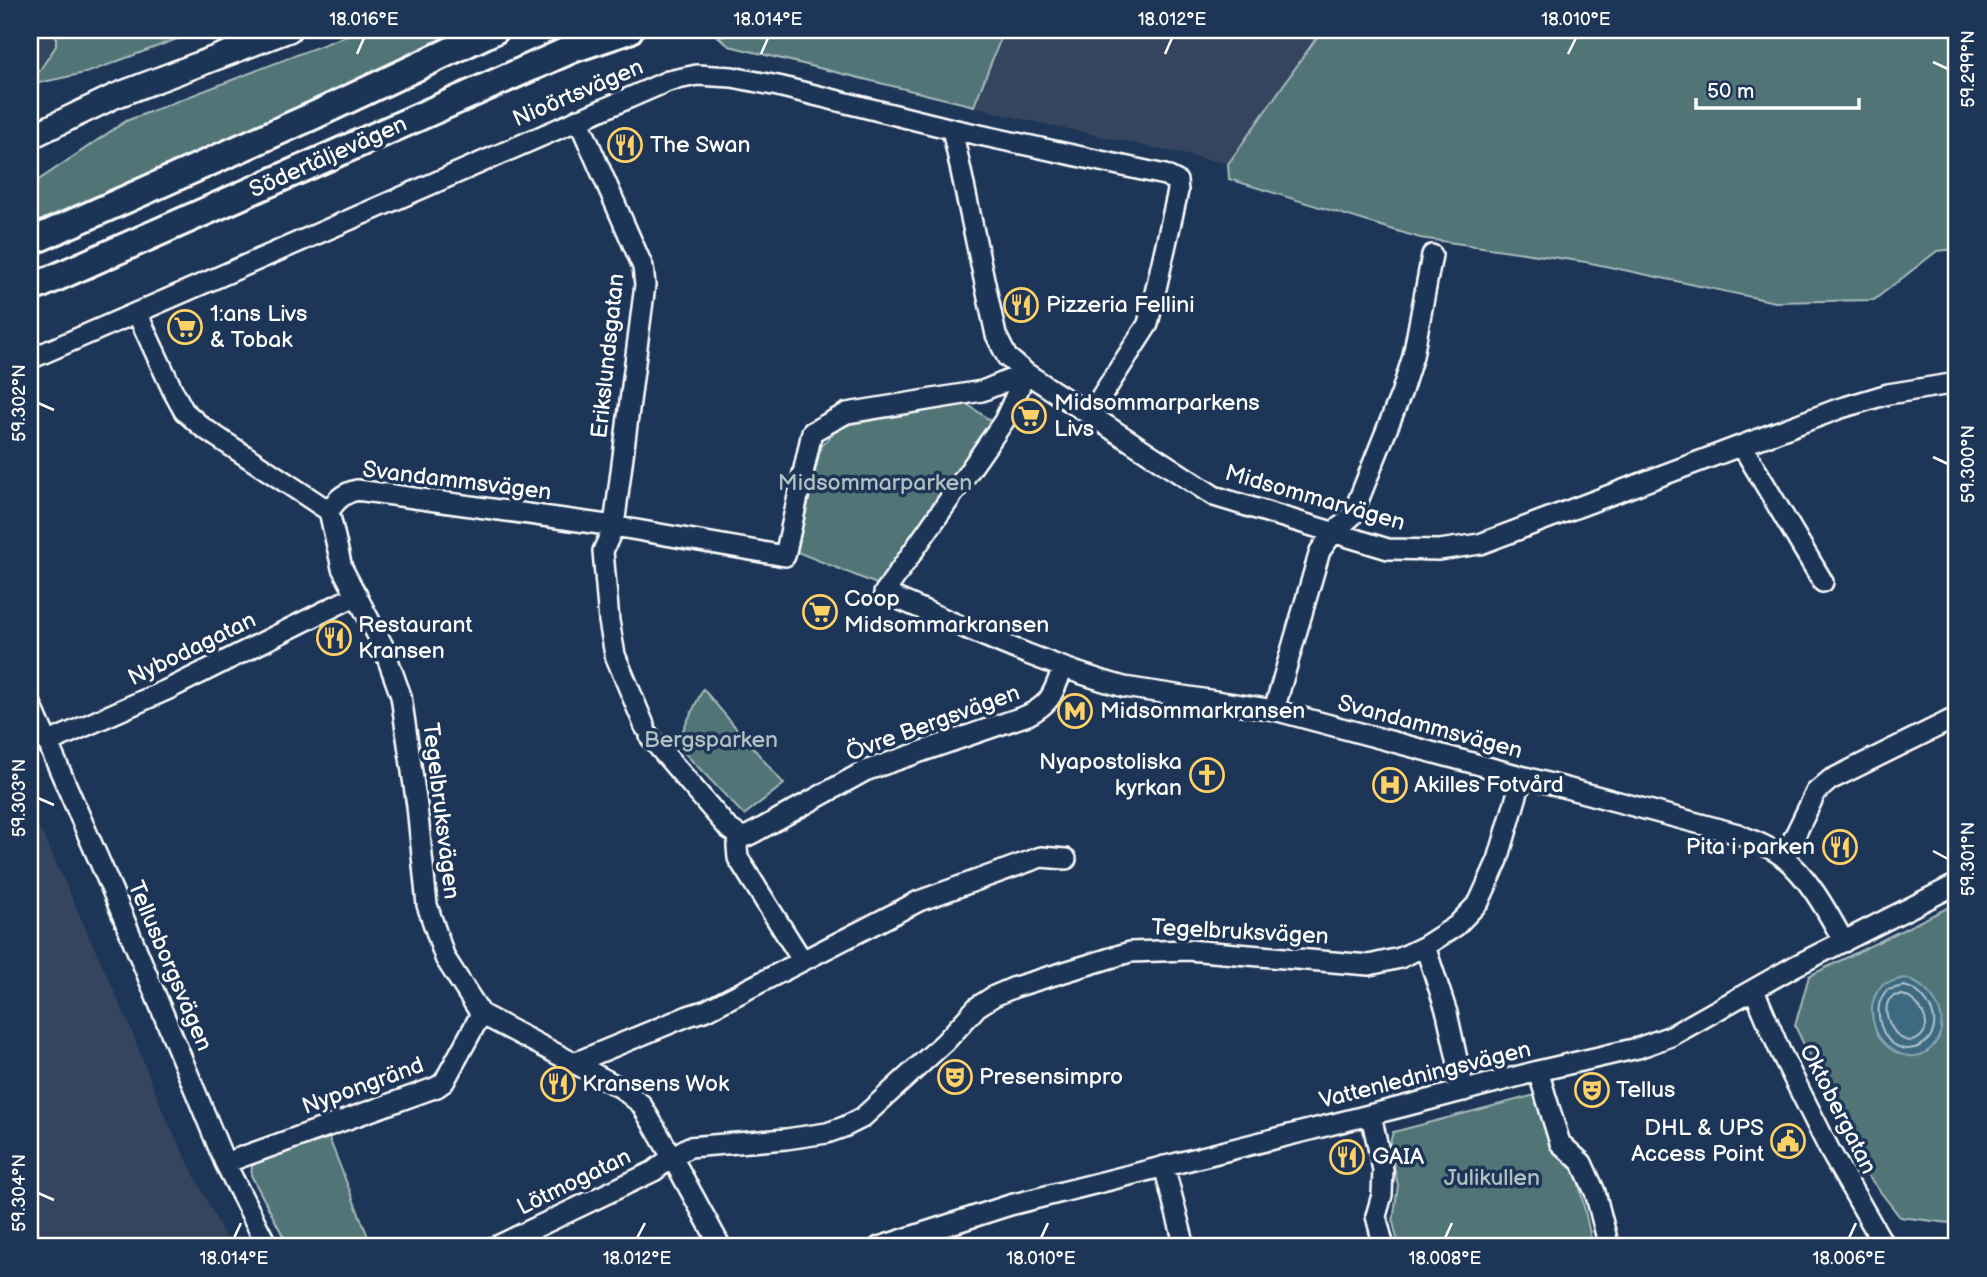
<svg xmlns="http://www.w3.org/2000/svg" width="1987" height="1277" font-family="'Balsamiq Sans',sans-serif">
<rect width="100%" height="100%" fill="#1d3557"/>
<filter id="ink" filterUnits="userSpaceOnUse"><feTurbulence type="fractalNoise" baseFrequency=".0143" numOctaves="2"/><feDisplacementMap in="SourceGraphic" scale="14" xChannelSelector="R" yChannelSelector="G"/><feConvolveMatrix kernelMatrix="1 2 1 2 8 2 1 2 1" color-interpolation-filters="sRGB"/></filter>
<g filter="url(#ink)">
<path fill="#34455f" d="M 30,30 L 56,30 L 56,46 L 30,84 Z
M 1004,30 L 1322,30 L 1228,164 L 1004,115 L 974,106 Z
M 34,820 L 44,837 L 128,1022 L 163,1112 L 230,1247 L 30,1247 L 30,822 Z"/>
<path fill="#517577" stroke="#a8babb" stroke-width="2" d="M 56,30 L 201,30 L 89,72 L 30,85 L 56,46 Z
M 361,30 L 459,30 L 298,108 L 30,225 L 30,184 L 37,181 L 126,121 Z
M 756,30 L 1004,30 L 974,106 L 729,46 L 718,37 Z
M 1322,30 L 1957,30 L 1957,249 L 1937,251 L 1874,300 L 1775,302 L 1586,262 L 1420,238 L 1229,179 L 1228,164 Z
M 967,404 L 991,421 L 879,585 L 797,552 L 821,446 L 840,426 Z
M 703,689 L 784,784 L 744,815 L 676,744 Z
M 1957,903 L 1957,1219 L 1949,1223 L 1900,1217 L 1865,1172 L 1795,1026 L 1809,976 Z
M 1535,1095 L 1553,1146 L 1577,1175 L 1593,1247 L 1399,1247 L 1393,1222 L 1398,1185 L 1389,1146 L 1393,1132 Z
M 329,1138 L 372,1247 L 289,1247 L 251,1175 L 252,1166 L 259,1161 Z"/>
<path fill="#3d6a81" stroke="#8ba6b3" stroke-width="2" d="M 1904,978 C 1931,985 1954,1019 1934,1045 C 1916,1068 1883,1052 1875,1028 C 1869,1011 1871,997 1883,984 Z"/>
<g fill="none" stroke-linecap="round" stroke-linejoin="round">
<path stroke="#b1c3cd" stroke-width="2" d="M 1904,986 C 1914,988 1920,993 1926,1001 C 1956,1041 1896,1072 1881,1026 C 1877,1012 1877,1001 1887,990 Z
M 1903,995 C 1918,999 1936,1025 1919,1038 C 1898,1053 1876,1008 1892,997 C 1894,995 1901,995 1903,995 Z"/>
<g stroke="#fff" stroke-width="24">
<path id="minor" d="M 578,119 L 643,267 L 645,285 L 614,526 L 603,551 L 609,621 L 615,655 L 645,727
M 952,129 L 996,335 L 1007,357 L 1026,373 L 1214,496 L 1388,549 L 1439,550 L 1480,544 L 1838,409 L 1888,394 L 1957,383
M 137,313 L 173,391 L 184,411 L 202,427 L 329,511 C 337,499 344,493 357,490 L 614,526 L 785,556 L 812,432 L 847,413 L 982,391 L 1026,373
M 30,359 L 668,81 L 697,75 L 732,77 L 778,86 L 952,129 L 1165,175 L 1177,181 L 1178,191 L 1148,324 L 1090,414
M 1026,373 L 1004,421 L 884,593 C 963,626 1041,664 1124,687 L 1274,710 L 1738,834 C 1753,841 1769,846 1782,856 C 1809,877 1828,913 1844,942
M 1742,446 L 1823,582
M 329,511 L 342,568 L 383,646 L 401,696 L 417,806 L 427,905 L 445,958 L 481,1014 L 621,1088 L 641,1104 L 672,1157 L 689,1147 L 786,1139 L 827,1133 L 844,1127 L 862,1118 L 945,1042 L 977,1007 L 994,996 L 1015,987 L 1130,952 L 1188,950 L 1369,965 L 1400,958 L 1425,946 L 1456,926 L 1479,902 L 1498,860 L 1522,778
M 30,702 L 112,890 L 225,1163 L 268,1247
M 1274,710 L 1320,551 L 1333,533 L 1352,516 L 1401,394 L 1413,356 L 1432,255
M 650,737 L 728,828 L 740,836
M 47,743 L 171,688 L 357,595
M 740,836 L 747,836 L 755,832 L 865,771 L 1028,715 C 1053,702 1053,692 1063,668
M 740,836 L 737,847 L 738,858 L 802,960
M 1784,858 L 1816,792 L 1830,780 L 1957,717
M 1425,946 L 1447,1013 L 1464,1091
M 1754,990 L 1780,1051 L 1830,1151 L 1885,1247
M 574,1063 L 688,1016 L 707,1010 L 919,901 L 1041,857 L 1066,859
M 1538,1071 L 1560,1143 L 1582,1163 L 1595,1192 L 1609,1247
M 1371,1115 L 1383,1170 L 1382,1195 L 1376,1216 L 1384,1247
M 225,1163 L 437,1087 L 444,1082 L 481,1014
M 1164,1166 L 1185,1247
M 495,1247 L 654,1171 L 672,1157 L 721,1247
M 879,1247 L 1010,1205 L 1405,1106 L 1538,1071 L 1638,1048 L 1671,1036 L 1795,966 L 1957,884"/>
</g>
<g stroke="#fff" stroke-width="28">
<path id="tertiary" d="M 30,137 L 115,96 L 289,30"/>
</g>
<g stroke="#fff" stroke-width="32">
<path id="secondary" d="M 30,242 L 315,115 L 495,30
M 30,289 L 572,49 L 629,30"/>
</g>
<use href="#minor" stroke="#1d3557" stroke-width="19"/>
<use href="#tertiary" stroke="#1d3557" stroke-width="23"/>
<use href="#secondary" stroke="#1d3557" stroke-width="26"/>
</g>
</g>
<path fill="none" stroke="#fff" stroke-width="2.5" d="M 357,54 L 364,38M 761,54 L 768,38M 1165,54 L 1172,38M 1568,54 L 1576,38M 1933,62 L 1948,69M 38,403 L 54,410M 1933,457 L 1948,464M 38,798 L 54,805M 1933,851 L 1948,859M 38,1193 L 54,1200M 234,1238 L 241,1223M 637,1238 L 645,1223M 1041,1238 L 1048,1223M 1445,1238 L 1452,1223M 1849,1238 L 1856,1223"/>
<defs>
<g id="restaurant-ring" transform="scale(1.75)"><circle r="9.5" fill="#1d3557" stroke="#ffd166" stroke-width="1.5"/><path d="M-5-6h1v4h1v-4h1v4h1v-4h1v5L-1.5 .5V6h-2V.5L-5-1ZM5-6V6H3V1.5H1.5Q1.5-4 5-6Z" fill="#ffd166"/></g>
<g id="supermarket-ring" transform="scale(1.75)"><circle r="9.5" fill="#1d3557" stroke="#ffd166" stroke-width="1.5"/><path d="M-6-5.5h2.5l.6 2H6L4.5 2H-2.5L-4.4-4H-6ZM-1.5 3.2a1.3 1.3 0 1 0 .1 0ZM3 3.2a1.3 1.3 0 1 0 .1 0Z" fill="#ffd166"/></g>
<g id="metro-ring" transform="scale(1.75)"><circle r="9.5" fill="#1d3557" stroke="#ffd166" stroke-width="1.5"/><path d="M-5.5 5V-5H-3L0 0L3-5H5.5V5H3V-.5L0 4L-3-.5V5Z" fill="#ffd166"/></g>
<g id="church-ring" transform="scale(1.75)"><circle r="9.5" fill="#1d3557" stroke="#ffd166" stroke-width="1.5"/><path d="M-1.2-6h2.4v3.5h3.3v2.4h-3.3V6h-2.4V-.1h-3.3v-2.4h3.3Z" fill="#ffd166"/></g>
<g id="hospital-ring" transform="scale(1.75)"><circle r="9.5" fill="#1d3557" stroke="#ffd166" stroke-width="1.5"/><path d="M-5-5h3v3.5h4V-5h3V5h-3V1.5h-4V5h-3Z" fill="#ffd166"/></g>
<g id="theatre-ring" transform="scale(1.75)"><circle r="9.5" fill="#1d3557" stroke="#ffd166" stroke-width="1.5"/><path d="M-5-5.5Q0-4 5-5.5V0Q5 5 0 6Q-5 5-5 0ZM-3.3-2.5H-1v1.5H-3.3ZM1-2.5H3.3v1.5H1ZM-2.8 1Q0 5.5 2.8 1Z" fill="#ffd166"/></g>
<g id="civic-ring" transform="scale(1.75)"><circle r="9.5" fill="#1d3557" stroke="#ffd166" stroke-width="1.5"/><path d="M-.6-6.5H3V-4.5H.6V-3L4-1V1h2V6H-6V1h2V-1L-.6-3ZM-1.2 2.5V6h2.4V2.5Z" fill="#ffd166"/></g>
</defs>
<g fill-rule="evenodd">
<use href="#restaurant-ring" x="625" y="145"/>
<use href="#restaurant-ring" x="1021" y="305"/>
<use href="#supermarket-ring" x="185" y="327"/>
<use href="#supermarket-ring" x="1029" y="416"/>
<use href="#supermarket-ring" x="820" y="612"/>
<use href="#restaurant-ring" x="334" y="638"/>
<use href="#metro-ring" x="1075" y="711"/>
<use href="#church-ring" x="1207" y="775"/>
<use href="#hospital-ring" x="1390" y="785"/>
<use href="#restaurant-ring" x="1840" y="847"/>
<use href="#theatre-ring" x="955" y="1077"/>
<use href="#restaurant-ring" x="558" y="1084"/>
<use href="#theatre-ring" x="1592" y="1090"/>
<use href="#civic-ring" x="1788" y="1141"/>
<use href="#restaurant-ring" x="1347" y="1157"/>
</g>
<g text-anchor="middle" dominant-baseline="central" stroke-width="7" stroke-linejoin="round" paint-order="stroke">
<g font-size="23" fill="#fff" stroke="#1d3557">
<text transform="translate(578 93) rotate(-23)">Nioörtsvägen</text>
<text transform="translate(328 157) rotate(-24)">Södertäljevägen</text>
<text transform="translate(608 356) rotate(-84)">Erikslundsgatan</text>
<text transform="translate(457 481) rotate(7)">Svandammsvägen</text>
<text transform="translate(1315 498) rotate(16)">Midsommarvägen</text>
<text transform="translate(192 649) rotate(-26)">Nybodagatan</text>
<text transform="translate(933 723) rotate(-20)">Övre Bergsvägen</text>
<text transform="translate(1430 727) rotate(15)">Svandammsvägen</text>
<text transform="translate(441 811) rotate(83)">Tegelbruksvägen</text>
<text transform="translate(1240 932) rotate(3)">Tegelbruksvägen</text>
<text transform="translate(170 966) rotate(67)">Tellusborgsvägen</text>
<text transform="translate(1425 1075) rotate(-14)">Vattenledningsvägen</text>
<text transform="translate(363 1086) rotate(-20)">Nypongränd</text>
<text transform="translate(1838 1109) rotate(63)">Oktobergatan</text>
<text transform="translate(574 1182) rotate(-26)">Lötmogatan</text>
</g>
<g font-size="23" fill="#fff" stroke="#1d3557" text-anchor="start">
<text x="650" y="145">The Swan</text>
<text x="1046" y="305">Pizzeria Fellini</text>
<text x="210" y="314">1:ans Livs<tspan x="210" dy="26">&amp; Tobak</tspan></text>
<text x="1054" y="403">Midsommarparkens<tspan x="1054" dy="26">Livs</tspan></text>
<text x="844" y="599">Coop<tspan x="844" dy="26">Midsommarkransen</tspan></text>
<text x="358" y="625">Restaurant<tspan x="358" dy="26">Kransen</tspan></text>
<text x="1100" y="711">Midsommarkransen</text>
<text x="1182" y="762" text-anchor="end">Nyapostoliska<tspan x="1182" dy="26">kyrkan</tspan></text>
<text x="1414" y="785">Akilles Fotvård</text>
<text x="1815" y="847" text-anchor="end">Pita i parken</text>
<text x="979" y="1077">Presensimpro</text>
<text x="582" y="1084">Kransens Wok</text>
<text x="1616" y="1090">Tellus</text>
<text x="1764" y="1128" text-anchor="end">DHL &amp; UPS<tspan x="1764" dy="26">Access Point</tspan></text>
<text x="1372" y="1157">GAIA</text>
</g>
<g font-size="23" fill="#b1c1c2" stroke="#1d3557">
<text x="875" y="483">Midsommarparken</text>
<text x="711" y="740">Bergsparken</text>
<text x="1492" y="1178">Julikullen</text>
</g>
</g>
<rect width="1987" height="1277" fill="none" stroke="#1d3557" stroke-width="77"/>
<path d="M1696 98v10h163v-10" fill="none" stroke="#ffffff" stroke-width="3.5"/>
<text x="1707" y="98" font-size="21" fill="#ffffff" stroke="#1d3557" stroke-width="5" paint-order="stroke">50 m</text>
<rect x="38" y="38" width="1910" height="1200" fill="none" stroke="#fff" stroke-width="2.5"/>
<g font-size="18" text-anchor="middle" fill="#fff">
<text x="364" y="25">18.016°E</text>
<text x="768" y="25">18.014°E</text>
<text x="1172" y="25">18.012°E</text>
<text x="1576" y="25">18.010°E</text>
<text transform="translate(1968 69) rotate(-90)" y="6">59.299°N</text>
<text transform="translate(19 403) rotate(-90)" y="6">59.302°N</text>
<text transform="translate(1968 464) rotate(-90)" y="6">59.300°N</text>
<text transform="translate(19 798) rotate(-90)" y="6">59.303°N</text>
<text transform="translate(1968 859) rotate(-90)" y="6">59.301°N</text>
<text transform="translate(19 1193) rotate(-90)" y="6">59.304°N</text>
<text x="234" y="1264">18.014°E</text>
<text x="637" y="1264">18.012°E</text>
<text x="1041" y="1264">18.010°E</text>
<text x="1445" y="1264">18.008°E</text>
<text x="1849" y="1264">18.006°E</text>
</g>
</svg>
